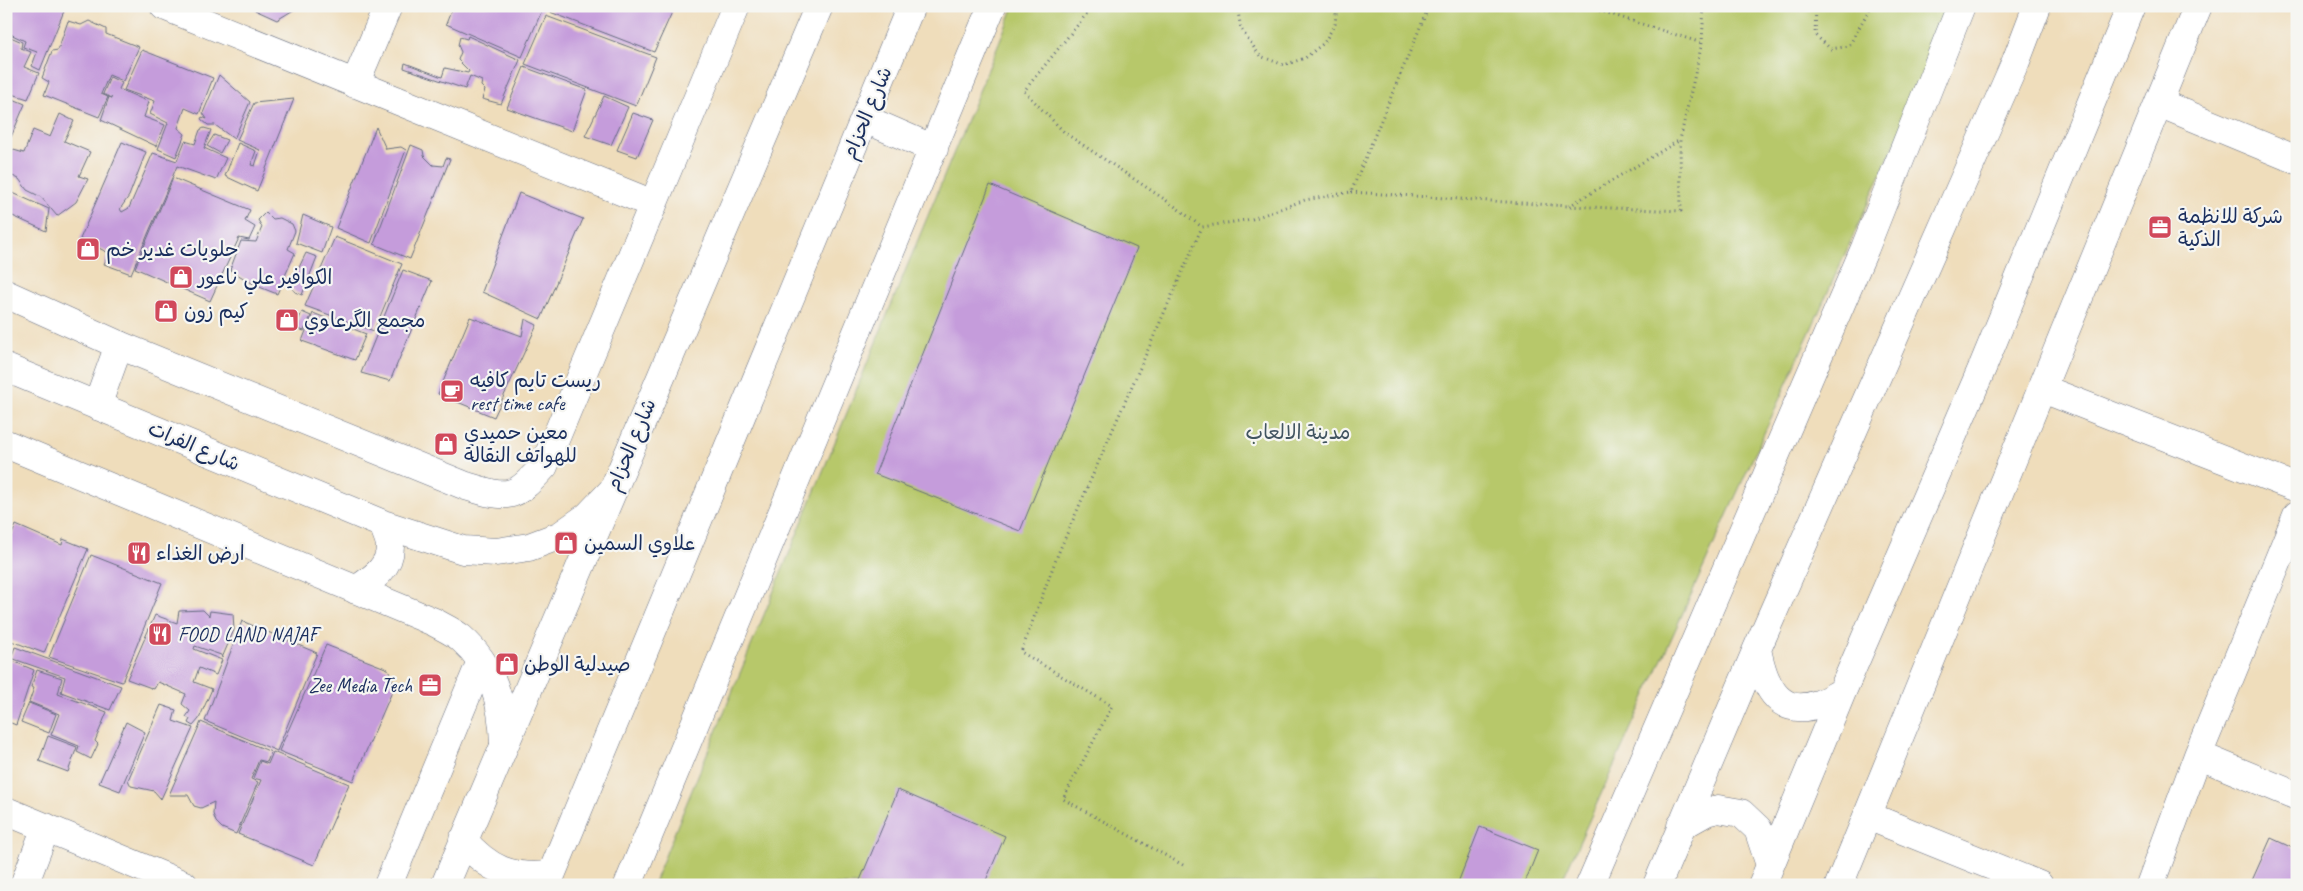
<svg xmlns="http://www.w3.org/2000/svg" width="2303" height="891" font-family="Caveat,'Playpen Sans Arabic',sans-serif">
<rect width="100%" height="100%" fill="#f6f6f2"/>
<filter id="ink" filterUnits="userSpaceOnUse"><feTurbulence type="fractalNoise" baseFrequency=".02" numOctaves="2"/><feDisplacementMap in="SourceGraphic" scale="10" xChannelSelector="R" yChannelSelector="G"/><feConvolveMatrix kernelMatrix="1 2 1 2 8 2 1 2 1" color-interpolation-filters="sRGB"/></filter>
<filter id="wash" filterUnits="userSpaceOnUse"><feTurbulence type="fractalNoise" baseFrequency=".0096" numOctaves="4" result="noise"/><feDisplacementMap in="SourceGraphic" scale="20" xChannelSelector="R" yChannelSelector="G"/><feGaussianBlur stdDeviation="1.12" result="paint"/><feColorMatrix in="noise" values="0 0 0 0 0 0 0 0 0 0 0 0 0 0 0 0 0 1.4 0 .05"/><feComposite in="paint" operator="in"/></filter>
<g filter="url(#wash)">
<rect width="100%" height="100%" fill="#efddbb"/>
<path fill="#b7c86b" stroke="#697c64" d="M 1014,6 L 1957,6 L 1560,885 L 653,885 Z"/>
<g id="blocks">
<path fill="#c59cdb" d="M 6,6 L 66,6 L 40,70 L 32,66 L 37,52 L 23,47 L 25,41 L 6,32 Z
M 257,6 L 300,6 L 277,20 L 255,10 Z
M 453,6 L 539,6 L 543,8 L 522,57 L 446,24 Z
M 553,6 L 666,6 L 673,10 L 654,52 L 550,12 Z
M 546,16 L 656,57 L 636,106 L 525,64 Z
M 68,21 L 81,25 L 89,21 L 106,29 L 106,34 L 139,47 L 123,81 L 109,75 L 101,94 L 108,97 L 99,117 L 44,95 L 49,82 L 42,78 L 52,51 L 58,50 Z
M 6,35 L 22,42 L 21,48 L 31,52 L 24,67 L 39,73 L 28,99 L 6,92 Z
M 468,36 L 520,60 L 501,104 L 482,99 L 485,90 L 481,86 L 482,81 L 470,76 L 465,89 L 404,68 L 405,63 L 442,77 L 445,68 L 468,73 L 469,71 L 458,60 L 461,52 L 458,45 L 460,37 L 467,39 Z
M 142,50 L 213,78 L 199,114 L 185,108 L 178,128 L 185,134 L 176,157 L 158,149 L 168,123 L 150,114 L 155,101 L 124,90 Z
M 524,67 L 587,90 L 572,131 L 507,108 Z
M 219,75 L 250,102 L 234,139 L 215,125 L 208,125 L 201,119 L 202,117 L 207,119 L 203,113 Z
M 110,77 L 122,83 L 119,89 L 149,102 L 144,117 L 165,125 L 156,146 L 101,120 L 109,97 L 112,98 L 103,94 Z
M 6,96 L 25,104 L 11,137 L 6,137 Z
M 604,96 L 628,107 L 611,145 L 585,136 Z
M 294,99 L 257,191 L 225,176 L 238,143 L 256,151 L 251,165 L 255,166 L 260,150 L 237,140 L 254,103 Z
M 633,113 L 653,120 L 637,157 L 617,150 Z
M 60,114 L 74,121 L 64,141 L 90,152 L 79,176 L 88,179 L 76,202 L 57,216 L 41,197 L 27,190 L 19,179 L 6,173 L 6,159 L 10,149 L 24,153 L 33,130 L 50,137 Z
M 376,127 L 386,149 L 401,147 L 406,150 L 371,243 L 336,228 Z
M 204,128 L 211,130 L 204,148 L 226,158 L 216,180 L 177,166 L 131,274 L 104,264 L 109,253 L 80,239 L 122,142 L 146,152 L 129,196 L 120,209 L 122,212 L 129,208 L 153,153 L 177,161 L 185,141 L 195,144 L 200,130 Z
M 214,135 L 227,140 L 220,153 L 207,146 Z
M 411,145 L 423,150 L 424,156 L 433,165 L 443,166 L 446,158 L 450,159 L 410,259 L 374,244 Z
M 173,178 L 250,210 L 245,221 L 255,227 L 249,240 L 239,238 L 210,301 L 135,268 Z
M 990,185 L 1137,248 L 1020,531 L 875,474 Z
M 6,190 L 49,209 L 46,231 L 6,213 Z
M 519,193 L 583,219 L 541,319 L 482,292 Z
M 266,212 L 273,219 L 280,218 L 292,224 L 295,231 L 288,249 L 295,253 L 277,294 L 257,286 L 230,270 L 241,241 L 256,242 L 262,227 L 258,220 Z
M 303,215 L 331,227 L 322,253 L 296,243 Z
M 335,237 L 402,264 L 374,331 L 305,306 Z
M 306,253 L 317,257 L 302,295 L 295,292 L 290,286 Z
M 403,270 L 432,281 L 390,381 L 361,373 Z
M 302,312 L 311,316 L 304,331 L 295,328 Z
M 313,313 L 366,334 L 355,360 L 302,341 Z
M 470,317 L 522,336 L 525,319 L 537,325 L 494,417 L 438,394 Z
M 16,525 L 62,545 L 63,539 L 88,549 L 44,653 L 6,639 L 6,548 Z
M 91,555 L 162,583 L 122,682 L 49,657 Z
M 203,610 L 209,616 L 210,611 L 233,614 L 234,630 L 222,658 L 221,655 L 195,646 L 194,649 L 222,660 L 216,675 L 199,668 L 194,682 L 212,689 L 199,719 L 193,726 L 188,723 L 190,719 L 186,717 L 190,711 L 182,704 L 186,694 L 158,682 L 154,689 L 127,679 L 155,615 L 177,623 L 179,611 Z
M 242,621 L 317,653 L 277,751 L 205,721 Z
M 326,645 L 388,669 L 395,685 L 353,781 L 279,751 Z
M 15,647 L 121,686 L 110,710 L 61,692 L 65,677 L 11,658 Z
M 6,649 L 11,651 L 8,659 L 34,670 L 16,725 L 6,721 Z
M 37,670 L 62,678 L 58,694 L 107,712 L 95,741 L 98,744 L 91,759 L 77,752 L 79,746 L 51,735 L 59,714 L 29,702 L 34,688 L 31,687 Z
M 29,703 L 56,714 L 49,733 L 21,722 Z
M 161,705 L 176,710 L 173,721 L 193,728 L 161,799 L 154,791 L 131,786 L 128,780 Z
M 126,722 L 145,732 L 120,791 L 99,783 Z
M 201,722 L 271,752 L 267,762 L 259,760 L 251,779 L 258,782 L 236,834 L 222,828 L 216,822 L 213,814 L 214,802 L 201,808 L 194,806 L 188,795 L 169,795 Z
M 48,736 L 77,747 L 68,772 L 39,761 Z
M 273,752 L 349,784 L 314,865 L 238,834 L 261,780 L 253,778 L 260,761 L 268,764 Z
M 898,790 L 1005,836 L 984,885 L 858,885 Z
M 1480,827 L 1538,850 L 1524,885 L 1457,885 Z
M 2271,838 L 2297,850 L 2297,885 L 2250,885 Z"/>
</g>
</g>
<g filter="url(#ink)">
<use href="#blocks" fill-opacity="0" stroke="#656c7f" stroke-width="1"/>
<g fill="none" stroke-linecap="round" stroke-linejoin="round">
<g stroke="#656c7f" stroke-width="29">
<path id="minor" d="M 164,6 L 653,204
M 355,84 L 388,6
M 2159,103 L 2297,160
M 6,294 L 119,345 L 466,486 C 509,499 513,500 544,466 L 736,6
M 2043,389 L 2297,488
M 2198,755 L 2297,796
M 6,811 L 184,885
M 1868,816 L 2039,885
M 24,885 L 46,827
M 1590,885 L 1865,248 L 1961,6
M 2150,885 L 2198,755 L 2297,515"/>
</g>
<g stroke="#656c7f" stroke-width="29">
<path id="tertiary" d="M 1757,649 C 1763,680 1776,719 1818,704 C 1826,702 1834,696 1842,692
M 1681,826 L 1706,812 L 1718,809 L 1741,813 L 1758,829 L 1770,865
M 1657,885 L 1757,649 L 2016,61 L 2037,6
M 1762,885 L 1842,692 L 1983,366 L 2131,6
M 1839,885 L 2198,6"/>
</g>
<g stroke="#656c7f" stroke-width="29">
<path id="secondary" d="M 6,368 L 383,524 L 463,550 L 496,552 L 529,547 L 561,535 L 588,516 L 611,492
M 97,406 L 119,345
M 6,444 L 434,622 C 443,627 454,632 461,638 C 493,666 503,703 504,744
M 356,590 C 372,579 390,568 390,547 C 390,540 385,531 383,524
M 388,885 L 481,661"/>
</g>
<g stroke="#656c7f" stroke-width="29">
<path id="primary" d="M 865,119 L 934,149
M 463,840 C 489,870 511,879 550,875
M 445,885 L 819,6
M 547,885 L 911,6
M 628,885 L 992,6"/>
</g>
<path stroke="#656c7f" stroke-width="3" stroke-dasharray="1 4" stroke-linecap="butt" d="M 1093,6 L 1024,91 L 1065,133 L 1173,205 L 1202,227 L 1252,219 L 1305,200 L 1351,192 L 1429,6
M 1237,6 L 1241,29 L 1260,56 L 1284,65 L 1305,58 L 1324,43 L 1335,24 L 1337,6
M 1585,6 L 1702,43
M 1816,6 L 1815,35 L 1831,49 L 1849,46 L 1871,6
M 1351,192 L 1568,206 L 1681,211 L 1680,140 L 1702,43 L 1704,6
M 1569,206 L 1680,140
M 1183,865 L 1063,799 L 1112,706 L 1021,652 L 1058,554 L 1202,227"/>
<use href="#minor" stroke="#fff" stroke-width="28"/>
<use href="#tertiary" stroke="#fff" stroke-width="28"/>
<use href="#secondary" stroke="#fff" stroke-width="28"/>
<use href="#primary" stroke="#fff" stroke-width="28"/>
</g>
</g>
<defs>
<g id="office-square" transform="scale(1.25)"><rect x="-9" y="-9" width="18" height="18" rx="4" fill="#d1495b" stroke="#f6f6f2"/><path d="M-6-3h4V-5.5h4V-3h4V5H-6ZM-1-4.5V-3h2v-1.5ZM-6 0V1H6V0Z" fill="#fff"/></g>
<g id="shop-square" transform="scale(1.25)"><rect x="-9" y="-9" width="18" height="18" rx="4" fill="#d1495b" stroke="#f6f6f2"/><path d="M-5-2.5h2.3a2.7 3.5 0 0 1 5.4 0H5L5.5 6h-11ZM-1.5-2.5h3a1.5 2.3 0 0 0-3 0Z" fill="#fff"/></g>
<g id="cafe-square" transform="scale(1.25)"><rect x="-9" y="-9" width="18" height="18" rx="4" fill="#d1495b" stroke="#f6f6f2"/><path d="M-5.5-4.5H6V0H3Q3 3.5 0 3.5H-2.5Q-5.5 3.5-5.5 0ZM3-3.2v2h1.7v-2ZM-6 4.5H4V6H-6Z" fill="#fff"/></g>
<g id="restaurant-square" transform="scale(1.25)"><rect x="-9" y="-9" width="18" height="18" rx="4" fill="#d1495b" stroke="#f6f6f2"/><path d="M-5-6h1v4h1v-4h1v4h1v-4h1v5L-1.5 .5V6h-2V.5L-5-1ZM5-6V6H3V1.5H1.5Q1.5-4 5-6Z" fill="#fff"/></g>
</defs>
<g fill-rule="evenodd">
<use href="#office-square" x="2160" y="227"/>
<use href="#shop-square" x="88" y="249"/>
<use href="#shop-square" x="181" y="277"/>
<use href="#shop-square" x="166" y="311"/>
<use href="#shop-square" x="287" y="320"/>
<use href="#cafe-square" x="452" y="391"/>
<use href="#shop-square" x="446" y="444"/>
<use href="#shop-square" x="566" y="543"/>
<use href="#restaurant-square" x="139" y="553"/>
<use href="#restaurant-square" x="160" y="634"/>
<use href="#shop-square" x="507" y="664"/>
<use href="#office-square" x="430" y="685"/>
</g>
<g text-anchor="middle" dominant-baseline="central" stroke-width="4.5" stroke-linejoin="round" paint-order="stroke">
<g font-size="20" fill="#1b2f5e" stroke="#f6f6f2">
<text transform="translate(867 113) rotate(-67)">شارع الحزام</text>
<text transform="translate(631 445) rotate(-67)">شارع الحزام</text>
<text transform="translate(194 446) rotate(23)">شارع الفرات</text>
</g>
<g font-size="20" fill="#1b2f5e" stroke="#f6f6f2" text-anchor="start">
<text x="2178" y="216">شركة للانظمة<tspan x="2178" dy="23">الذكية</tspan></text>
<text x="106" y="249">حلويات غدير خم</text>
<text x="198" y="277">الكوافير علي ناعور</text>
<text x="184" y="311">كيم زون</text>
<text x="304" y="320">مجمع الگرعاوي</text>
<text x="470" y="380">ريست تايم كافيه<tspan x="470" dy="23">rest time cafe</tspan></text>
<text x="464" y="432">معين حميدي<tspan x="464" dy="23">للهواتف النقالة</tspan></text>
<text x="584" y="543">علاوي السمين</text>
<text x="156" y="553">ارض الغذاء</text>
<text x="178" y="634">FOOD LAND NAJAF</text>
<text x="524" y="664">صيدلية الوطن</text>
<text x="412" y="685" text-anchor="end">Zee Media Tech</text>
</g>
<g font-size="20" fill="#425561" stroke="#f6f6f2">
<text x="1298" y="432">مدينة الالعاب</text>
</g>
</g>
<rect width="2303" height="891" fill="none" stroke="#f6f6f2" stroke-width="25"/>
</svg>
